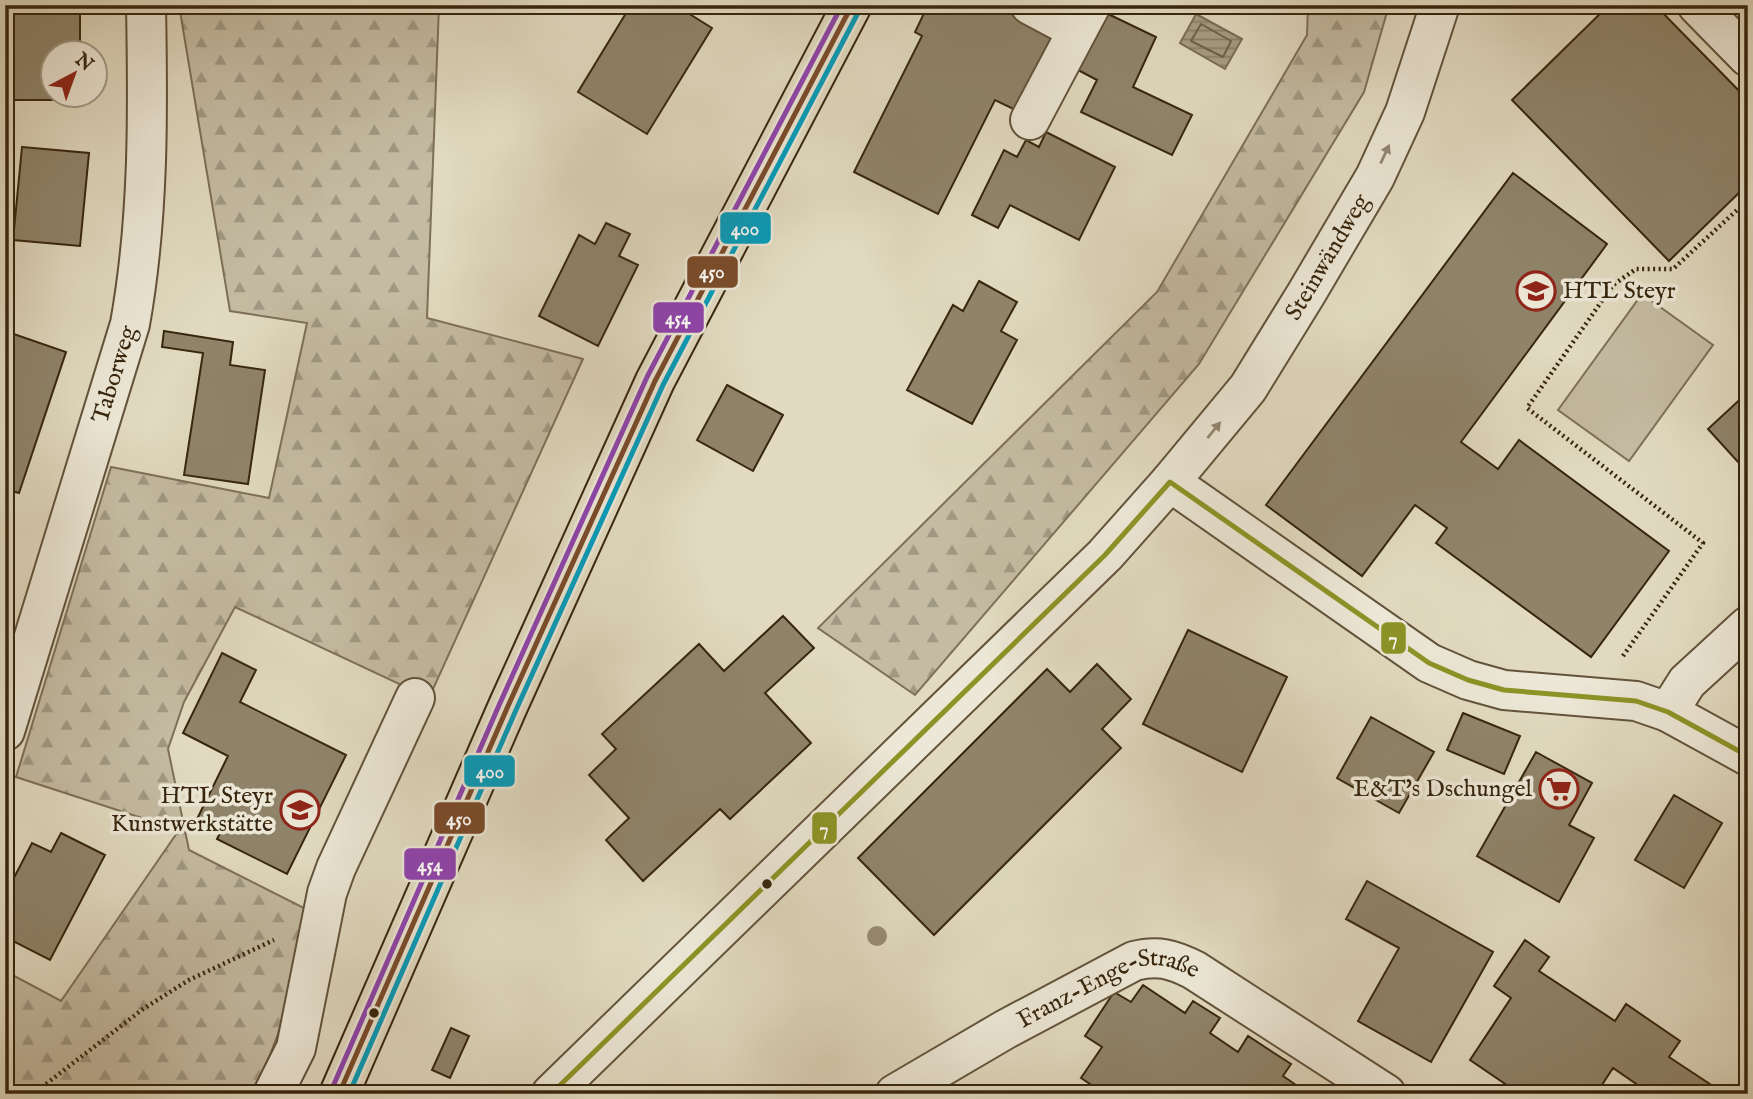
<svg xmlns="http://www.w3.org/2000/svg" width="1753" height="1099" font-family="'IM FELL English',serif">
<defs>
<pattern id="forest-firs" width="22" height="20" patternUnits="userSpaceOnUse" patternTransform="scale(1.75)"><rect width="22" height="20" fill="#c4bba2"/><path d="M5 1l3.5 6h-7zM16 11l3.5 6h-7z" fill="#a09882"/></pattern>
<pattern id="water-rules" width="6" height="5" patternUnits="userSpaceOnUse" patternTransform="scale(1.75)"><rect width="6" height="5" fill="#a79d83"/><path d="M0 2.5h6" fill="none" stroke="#89806a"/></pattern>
</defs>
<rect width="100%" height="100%" fill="#e1dac0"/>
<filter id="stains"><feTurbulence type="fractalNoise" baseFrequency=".00286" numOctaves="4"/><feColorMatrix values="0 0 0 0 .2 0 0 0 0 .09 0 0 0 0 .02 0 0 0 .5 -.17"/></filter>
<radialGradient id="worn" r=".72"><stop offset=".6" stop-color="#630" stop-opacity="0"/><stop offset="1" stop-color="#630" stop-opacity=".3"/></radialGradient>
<path fill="url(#forest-firs)" stroke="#7e7058" stroke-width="2" d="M 179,5 L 439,5 L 427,318 L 583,359 L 429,698 L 235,607 L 184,702 L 168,749 L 189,850 L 306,909 C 295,974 285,1037 250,1094 L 5,1094 L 5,971 L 61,1001 L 179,830 L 16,777 L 111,467 L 269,498 L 307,323 L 230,311 Z
M 1308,5 L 1389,5 L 1364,92 L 1199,364 L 915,695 L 818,628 L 1157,292 L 1307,35 Z"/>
<path fill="#c4bba2" stroke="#7e7058" stroke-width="2" d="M 1642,294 L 1713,345 L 1629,461 L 1558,410 Z"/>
<path fill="url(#water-rules)" stroke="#7a6d54" stroke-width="2" d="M 1196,14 L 1242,39 L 1225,69 L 1180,43 Z"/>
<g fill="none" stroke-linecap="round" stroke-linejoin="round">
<path stroke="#6f6248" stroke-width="2" d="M 1201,24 L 1231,41 L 1223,57 L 1191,41 Z"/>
</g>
<path fill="#8f846a" stroke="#37260d" stroke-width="2" d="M 5,5 L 80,5 L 80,52 L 52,52 L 52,94 L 81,94 L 81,100 L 5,100 Z
M 631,5 L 675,5 L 712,28 L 647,134 L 578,92 Z
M 928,5 L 1003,5 L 1063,36 L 1024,114 L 995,100 L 938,214 L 854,172 L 922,36 L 915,32 Z
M 1609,5 L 1655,5 L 1748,100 L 1748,184 L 1669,261 L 1512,100 Z
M 1106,13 L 1156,37 L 1133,87 L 1192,115 L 1172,155 L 1081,112 L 1097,80 L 1078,70 Z
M 1046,132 L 1115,167 L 1079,240 L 1010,205 L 998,228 L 972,215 L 1004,150 L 1017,157 L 1026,140 L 1039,147 Z
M 22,147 L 89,153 L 80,246 L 13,240 Z
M 1513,173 L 1607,244 L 1461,442 L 1498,469 L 1519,440 L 1669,551 L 1591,657 L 1436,543 L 1447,528 L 1415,505 L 1362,576 L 1266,505 Z
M 606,223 L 630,234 L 619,256 L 638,265 L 598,346 L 539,316 L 579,235 L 595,244 Z
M 979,281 L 1017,302 L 1001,331 L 1017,340 L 972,424 L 907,390 L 953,305 L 963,311 Z
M 5,331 L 66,352 L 19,493 L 5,489 Z
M 164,331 L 233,342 L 230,365 L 265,370 L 248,484 L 184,475 L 203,353 L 162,347 Z
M 727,385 L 783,415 L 753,471 L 697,440 Z
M 1748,392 L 1748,473 L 1708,429 Z
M 783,616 L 814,648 L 765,693 L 811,743 L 730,819 L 720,809 L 643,881 L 606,840 L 629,818 L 589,775 L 616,749 L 602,734 L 699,644 L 724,671 Z
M 1188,630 L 1287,677 L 1242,772 L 1143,724 Z
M 222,653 L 256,670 L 240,702 L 346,755 L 287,874 L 217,839 L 222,829 L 198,817 L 228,756 L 183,733 Z
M 1097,664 L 1131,699 L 1102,729 L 1121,748 L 934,935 L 858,858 L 1047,669 L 1070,692 Z
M 1463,713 L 1520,736 L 1504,774 L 1447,750 Z
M 1371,717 L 1434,752 L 1399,813 L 1337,778 Z
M 1536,752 L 1592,783 L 1569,825 L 1594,838 L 1559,902 L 1477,856 Z
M 1674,795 L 1722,823 L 1684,888 L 1635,860 Z
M 61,833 L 105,855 L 50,960 L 5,937 L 5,895 L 32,843 L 51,852 Z
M 1367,881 L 1493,952 L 1431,1062 L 1358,1021 L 1399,948 L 1346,919 Z
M 1525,940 L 1549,957 L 1539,971 L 1615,1021 L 1626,1004 L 1680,1041 L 1669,1057 L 1725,1094 L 1638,1094 L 1642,1088 L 1613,1068 L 1596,1094 L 1520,1094 L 1470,1060 L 1511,998 L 1494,986 Z
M 1143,985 L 1185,1013 L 1193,1001 L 1220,1018 L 1210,1033 L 1238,1052 L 1248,1036 L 1291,1064 L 1283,1076 L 1309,1094 L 1244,1094 L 1231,1086 L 1226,1094 L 1105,1094 L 1081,1078 L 1102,1047 L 1085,1036 L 1114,992 L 1131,1002 Z
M 451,1028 L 469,1036 L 450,1078 L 432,1070 Z"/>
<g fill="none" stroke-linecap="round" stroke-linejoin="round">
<g stroke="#62533a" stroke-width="42">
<g id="minor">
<path d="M 1030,5 L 1077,30"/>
<path d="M 1697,5 L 1748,57"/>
<path d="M 1030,120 L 1091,5"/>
<path d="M 1170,482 L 1429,663 L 1468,680 L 1504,690 L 1636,701 L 1668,712 L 1748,756"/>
<path d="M 1668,712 L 1687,682 L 1748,626"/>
<path id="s1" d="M 5,731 L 130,324 C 149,218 148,112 146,5"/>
<path d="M 273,1094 L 296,1048 L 327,893 L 336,868 L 415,698"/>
<path id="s2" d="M 551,1094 L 1105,555 L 1170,482 L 1248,388 L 1306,294 L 1375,177 L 1405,112 L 1440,5"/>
<path id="s3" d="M 895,1094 L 1006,1029 L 1134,961 C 1158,955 1172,959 1194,970 L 1386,1094"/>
</g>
</g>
<g stroke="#37260d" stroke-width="42">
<path id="major" d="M 339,1094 L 508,706 L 655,381 L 852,5"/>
</g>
<path stroke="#37260d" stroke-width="4.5" stroke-dasharray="2 3.5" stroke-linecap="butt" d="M 1623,656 L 1703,543 L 1527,408 L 1613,285 L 1636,269 L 1673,269 L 1748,200
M 33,1094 L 143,1009 L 189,980 L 274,940"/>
<use href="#minor" stroke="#ece7d6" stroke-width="38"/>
<use href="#major" stroke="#e1dac0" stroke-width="38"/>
<g stroke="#ece7d6" stroke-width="10">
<path id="bus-1" d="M 339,1094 L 508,706 L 655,381 L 852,5"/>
</g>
<g stroke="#ece7d6" stroke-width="10">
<path id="bus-2" d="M 349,1094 L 516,710 L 663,385 L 860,9"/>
</g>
<g stroke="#ece7d6" stroke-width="10">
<path id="bus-3" d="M 331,1091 L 500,703 L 647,377 L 842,5"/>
</g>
<g stroke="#ece7d6" stroke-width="10">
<path id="bus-4" d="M 551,1094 L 1105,555 L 1170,482 L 1429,663 L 1468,680 L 1504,690 L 1636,701 L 1668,712 L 1748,756"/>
</g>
<use href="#bus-1" stroke="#7a4b2a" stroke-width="5"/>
<use href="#bus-2" stroke="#069cbb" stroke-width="5"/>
<use href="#bus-3" stroke="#8e44ad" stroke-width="5"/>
<use href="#bus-4" stroke="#8d9326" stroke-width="5"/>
</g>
<circle fill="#978b72" cx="877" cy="936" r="10"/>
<defs><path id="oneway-solid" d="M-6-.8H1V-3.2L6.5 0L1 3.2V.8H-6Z" transform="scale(1.75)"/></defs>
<g fill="#928672">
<use href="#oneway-solid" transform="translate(1385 154) rotate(-65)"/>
<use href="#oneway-solid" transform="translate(1214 430) rotate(-51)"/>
</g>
<defs>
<g id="school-ring" transform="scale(2.0125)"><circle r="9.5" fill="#ece7d6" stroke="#8f2418" stroke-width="1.5"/><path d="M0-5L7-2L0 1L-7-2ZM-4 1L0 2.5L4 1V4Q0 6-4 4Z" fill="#8f2418"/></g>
<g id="supermarket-ring" transform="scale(2.0125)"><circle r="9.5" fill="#ece7d6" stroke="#8f2418" stroke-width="1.5"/><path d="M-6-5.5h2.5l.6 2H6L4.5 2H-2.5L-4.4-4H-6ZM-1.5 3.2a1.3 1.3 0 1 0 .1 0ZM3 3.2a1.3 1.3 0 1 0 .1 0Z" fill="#8f2418"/></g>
</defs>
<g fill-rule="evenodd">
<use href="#school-ring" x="1536" y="291"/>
<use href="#supermarket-ring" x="1559" y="789"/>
<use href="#school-ring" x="300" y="810"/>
</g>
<g fill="#37260d" stroke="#ece7d6" stroke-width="2.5">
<circle cx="767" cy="884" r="6"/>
<circle cx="374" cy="1013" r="6"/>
</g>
<g text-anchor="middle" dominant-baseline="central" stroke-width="7" stroke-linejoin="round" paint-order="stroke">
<g font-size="24" fill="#37260d" stroke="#ece7d6">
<text stroke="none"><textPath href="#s2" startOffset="1146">Steinwändweg</textPath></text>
<text stroke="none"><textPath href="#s1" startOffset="373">Taborweg</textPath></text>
<text stroke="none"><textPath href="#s3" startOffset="242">Franz-Enge-Straße</textPath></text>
</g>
<g font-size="24" fill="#37260d" stroke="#ece7d6" text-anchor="end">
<text x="1563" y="291" text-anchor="start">HTL Steyr</text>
<text x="1532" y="789">E&amp;T's Dschungel</text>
<text x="273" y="796">HTL Steyr<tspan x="273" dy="28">Kunstwerkstätte</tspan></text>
</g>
</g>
<g stroke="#ece7d6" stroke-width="2.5">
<rect x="719" y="211" width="53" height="34" rx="7" fill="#069cbb"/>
<rect x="686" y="255" width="53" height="34" rx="7" fill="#7a4b2a"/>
<rect x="652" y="301" width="53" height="33" rx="7" fill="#8e44ad"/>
<rect x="1380" y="621" width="27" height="34" rx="7" fill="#8d9326"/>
<rect x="463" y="754" width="53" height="34" rx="7" fill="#069cbb"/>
<rect x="433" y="801" width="53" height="34" rx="7" fill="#7a4b2a"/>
<rect x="811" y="811" width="27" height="34" rx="7" fill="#8d9326"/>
<rect x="403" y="847" width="54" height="34" rx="7" fill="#8e44ad"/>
</g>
<g font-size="19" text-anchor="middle" font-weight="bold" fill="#fff">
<text x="745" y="235">400</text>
<text x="712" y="278">450</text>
<text x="678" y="324">454</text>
<text x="1393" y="645">7</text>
<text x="490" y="778">400</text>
<text x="459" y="825">450</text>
<text x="824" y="835">7</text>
<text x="430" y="871">454</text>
</g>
<rect width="1753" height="1099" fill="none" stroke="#e1dac0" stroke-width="28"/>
<rect x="7" y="7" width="1739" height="1085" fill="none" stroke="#37260d" stroke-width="3.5"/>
<rect x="14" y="14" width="1725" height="1071" fill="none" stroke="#37260d" stroke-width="2"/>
<g transform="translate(74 74) rotate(41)"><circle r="33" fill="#ece7d6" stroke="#a49a86" stroke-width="2"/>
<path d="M0-5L12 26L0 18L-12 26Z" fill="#8f2418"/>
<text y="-10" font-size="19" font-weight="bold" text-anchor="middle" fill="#37260d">N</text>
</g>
<rect width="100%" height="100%" filter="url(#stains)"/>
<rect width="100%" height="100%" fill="url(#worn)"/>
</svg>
